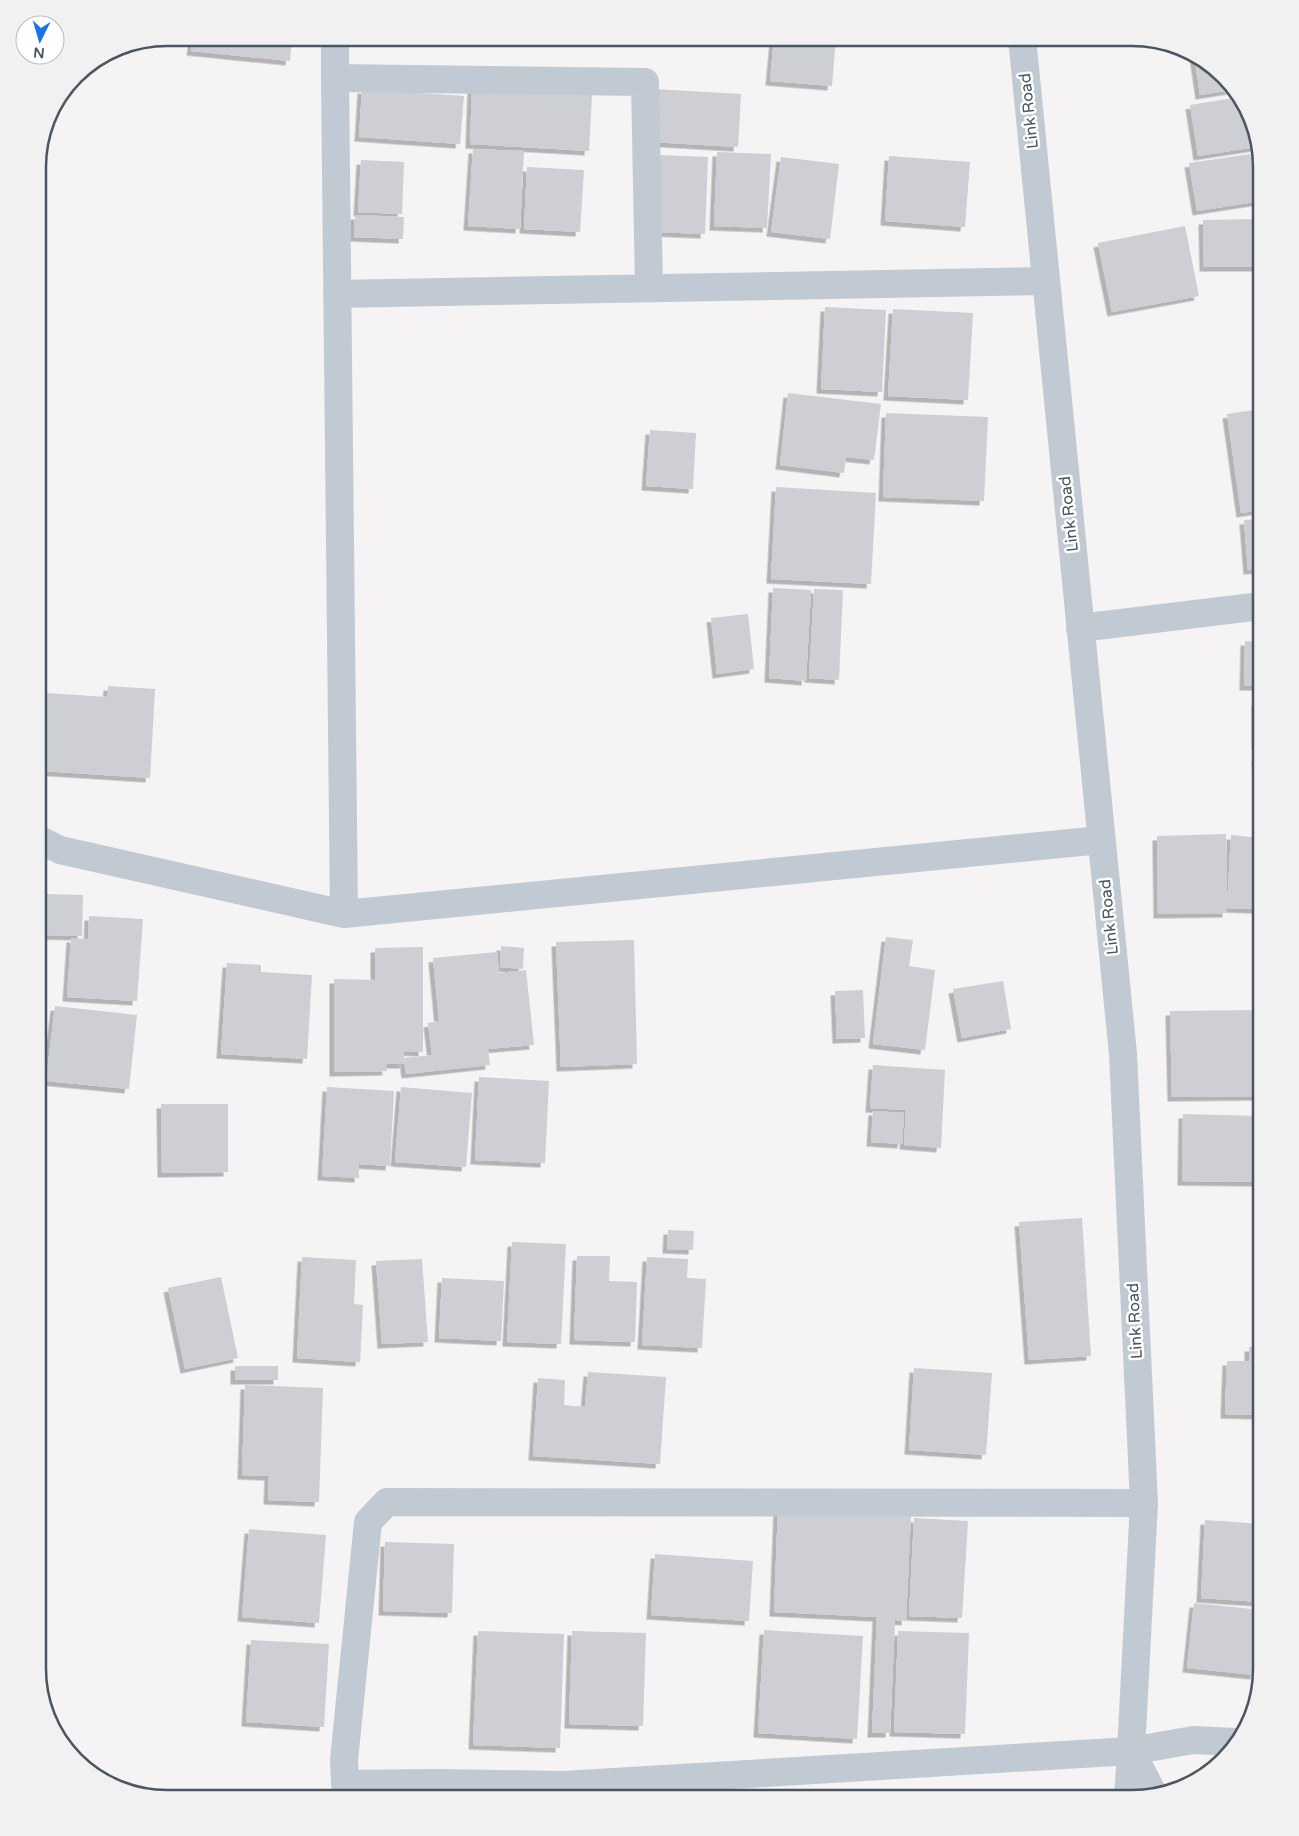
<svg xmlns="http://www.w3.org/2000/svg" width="1299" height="1836" font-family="'Varela Round',sans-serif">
<defs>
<filter id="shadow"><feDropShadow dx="-4.5" dy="4.5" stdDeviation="0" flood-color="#0004"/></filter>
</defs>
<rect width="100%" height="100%" fill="#f5f3f3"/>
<path fill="#cdcfd5" filter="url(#shadow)" d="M 193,38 L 292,38 L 290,61 L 191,51 Z
M 774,38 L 836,38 L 832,86 L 770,81 Z
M 160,39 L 159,43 L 146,42 Z
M 1194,54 L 1197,55 L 1232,90 L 1200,95 Z
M 472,88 L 592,95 L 589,151 L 470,144 Z
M 362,89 L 464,96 L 460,144 L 359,137 Z
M 654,89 L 741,94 L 738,147 L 651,142 Z
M 1239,97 L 1244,102 L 1256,147 L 1198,156 L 1190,105 Z
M 473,149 L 524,151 L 520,229 L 468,226 Z
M 717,152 L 771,154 L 767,228 L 714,226 Z
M 1258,153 L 1262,167 L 1261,201 L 1197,211 L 1189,163 Z
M 660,155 L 708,157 L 705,234 L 657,232 Z
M 889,156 L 970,162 L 965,227 L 885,221 Z
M 781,157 L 839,164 L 830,239 L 771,232 Z
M 361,160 L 404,162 L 402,214 L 358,212 Z
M 527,167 L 584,170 L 580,232 L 524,229 Z
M 355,215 L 404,217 L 403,239 L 354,237 Z
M 1261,219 L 1261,267 L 1204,267 L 1203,220 Z
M 1185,226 L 1199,296 L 1112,312 L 1098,243 Z
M 825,307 L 886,310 L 882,392 L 821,389 Z
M 893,309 L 973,313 L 968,400 L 888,396 Z
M 788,393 L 881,404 L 874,460 L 846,457 L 844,473 L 780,465 Z
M 1261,409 L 1261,510 L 1241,513 L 1227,414 Z
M 886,413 L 988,417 L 984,501 L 883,497 Z
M 650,430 L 696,433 L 693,489 L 646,486 Z
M 776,487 L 876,493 L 871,584 L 771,579 Z
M 1261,519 L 1261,569 L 1248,570 L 1244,520 Z
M 773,588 L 811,590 L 806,681 L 769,678 Z
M 814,589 L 843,590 L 839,680 L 809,678 Z
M 748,614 L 754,669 L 717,674 L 711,618 Z
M 1245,641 L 1261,642 L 1261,686 L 1244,686 Z
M 108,686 L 155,689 L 150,778 L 42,771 L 47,693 L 107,697 Z
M 1256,701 L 1261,701 L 1261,745 L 1256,745 Z
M 1256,757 L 1261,757 L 1261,801 L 1260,801 Z
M 1226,834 L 1227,913 L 1158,914 L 1157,836 Z
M 1231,835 L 1261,838 L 1257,909 L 1227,908 Z
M 46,894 L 83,895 L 82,936 L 45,935 Z
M 89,916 L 143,919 L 137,1001 L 67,997 L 71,938 L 88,939 Z
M 886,937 L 913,940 L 909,966 L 935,970 L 925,1050 L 873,1044 Z
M 634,940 L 637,1064 L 561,1067 L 556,942 Z
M 501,946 L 524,948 L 523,969 L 500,967 Z
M 423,947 L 423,1052 L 404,1051 L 404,1064 L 386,1064 L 387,1071 L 334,1072 L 334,979 L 375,980 L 375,948 Z
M 497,952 L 499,973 L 526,970 L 534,1045 L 488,1049 L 490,1065 L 406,1074 L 404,1058 L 432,1055 L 428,1023 L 439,1021 L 433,958 Z
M 227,963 L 261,965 L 261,972 L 312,975 L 307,1059 L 221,1054 Z
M 1003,981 L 1011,1029 L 962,1038 L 953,989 Z
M 863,990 L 865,1038 L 837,1039 L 835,991 Z
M 55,1006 L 137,1015 L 129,1089 L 46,1081 Z
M 1261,1010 L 1261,1096 L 1172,1097 L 1170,1011 Z
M 873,1065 L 945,1070 L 941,1148 L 904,1145 L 906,1110 L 870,1108 Z
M 479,1077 L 549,1081 L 545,1163 L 475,1160 Z
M 327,1087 L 394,1091 L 390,1166 L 359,1164 L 359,1178 L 322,1176 Z
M 401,1087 L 472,1093 L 466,1167 L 395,1162 Z
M 161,1104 L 228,1104 L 228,1172 L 162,1173 Z
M 873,1111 L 904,1113 L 902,1144 L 871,1142 Z
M 1183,1114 L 1261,1116 L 1261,1182 L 1182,1181 Z
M 1082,1218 L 1091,1356 L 1029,1360 L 1019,1222 Z
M 668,1230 L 694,1231 L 693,1250 L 667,1249 Z
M 512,1242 L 566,1244 L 561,1344 L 507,1342 Z
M 577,1256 L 610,1256 L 609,1281 L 637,1282 L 635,1342 L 574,1340 Z
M 302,1257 L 356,1260 L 354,1304 L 363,1305 L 360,1362 L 297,1358 Z
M 647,1257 L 688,1259 L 687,1278 L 706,1279 L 702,1348 L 642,1345 Z
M 422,1259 L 428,1342 L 382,1344 L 376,1261 Z
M 221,1277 L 238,1358 L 185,1369 L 168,1288 Z
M 442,1278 L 504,1281 L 501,1341 L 439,1338 Z
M 1249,1347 L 1261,1347 L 1261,1415 L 1225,1414 L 1227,1361 L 1249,1361 Z
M 235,1366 L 278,1366 L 278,1380 L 235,1380 Z
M 914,1368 L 992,1373 L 986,1455 L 909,1450 Z
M 588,1372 L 666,1377 L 660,1464 L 533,1456 L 538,1378 L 565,1380 L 564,1405 L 585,1407 Z
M 245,1385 L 323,1388 L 319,1502 L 268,1500 L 269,1476 L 242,1475 Z
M 778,1507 L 911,1513 L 906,1621 L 895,1620 L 890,1733 L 872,1733 L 877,1617 L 774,1612 Z
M 914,1518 L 968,1521 L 962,1618 L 909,1616 Z
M 1205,1520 L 1261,1524 L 1261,1602 L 1201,1598 Z
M 249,1529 L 326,1535 L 319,1623 L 242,1617 Z
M 385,1542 L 454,1544 L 452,1613 L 383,1611 Z
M 655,1554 L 753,1561 L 749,1621 L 651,1615 Z
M 1194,1603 L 1261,1610 L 1255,1675 L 1187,1668 Z
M 764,1630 L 863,1636 L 857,1739 L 758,1733 Z
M 478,1631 L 564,1634 L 560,1748 L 473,1745 Z
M 572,1631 L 646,1633 L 643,1726 L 569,1724 Z
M 898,1631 L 969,1633 L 965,1734 L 894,1732 Z
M 251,1640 L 329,1644 L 324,1727 L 246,1722 Z"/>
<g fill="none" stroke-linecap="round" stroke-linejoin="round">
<path stroke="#c1cad2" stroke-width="28" d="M 335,38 L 335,78 L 645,82 L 649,288
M 335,78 L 344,914
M 337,294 L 1046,281
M 1080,628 L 1261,606
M 38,839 L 60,850 L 344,914 L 1101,840
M 1144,1503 L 387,1502 L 368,1522 L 344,1760 L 345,1784 L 438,1783 L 564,1785 L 1131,1751 L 1193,1740 L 1236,1742
M 1128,1798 L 1131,1751"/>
<path stroke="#c1cad2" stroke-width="28" d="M 1022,38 L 1123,1054 L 1144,1503 L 1131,1751 L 1153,1793"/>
</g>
<g text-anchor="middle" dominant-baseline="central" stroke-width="5" stroke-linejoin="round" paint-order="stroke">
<g font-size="16" fill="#4a5661" stroke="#fff">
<text transform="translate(1029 111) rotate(-96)">Link Road</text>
<text transform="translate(1069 514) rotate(-96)">Link Road</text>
<text transform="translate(1109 917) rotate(-96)">Link Road</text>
<text transform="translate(1135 1321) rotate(-93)">Link Road</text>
</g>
</g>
<path d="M0 0H1299V1836H0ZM167 46H1132A121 121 0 0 1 1253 167V1669A121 121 0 0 1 1132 1790H167A121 121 0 0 1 46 1669V167A121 121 0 0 1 167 46Z" fill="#f1f1f2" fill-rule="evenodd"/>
<path fill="none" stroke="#4a5661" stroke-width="2.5" d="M167 46H1132A121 121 0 0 1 1253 167V1669A121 121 0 0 1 1132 1790H167A121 121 0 0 1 46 1669V167A121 121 0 0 1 167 46Z"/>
<g transform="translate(40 40) rotate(185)"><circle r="24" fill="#ffffff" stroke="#b7bbc0"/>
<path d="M0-4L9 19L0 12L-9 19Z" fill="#1a73e8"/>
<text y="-8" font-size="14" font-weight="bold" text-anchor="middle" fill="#4a5661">N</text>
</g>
</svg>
